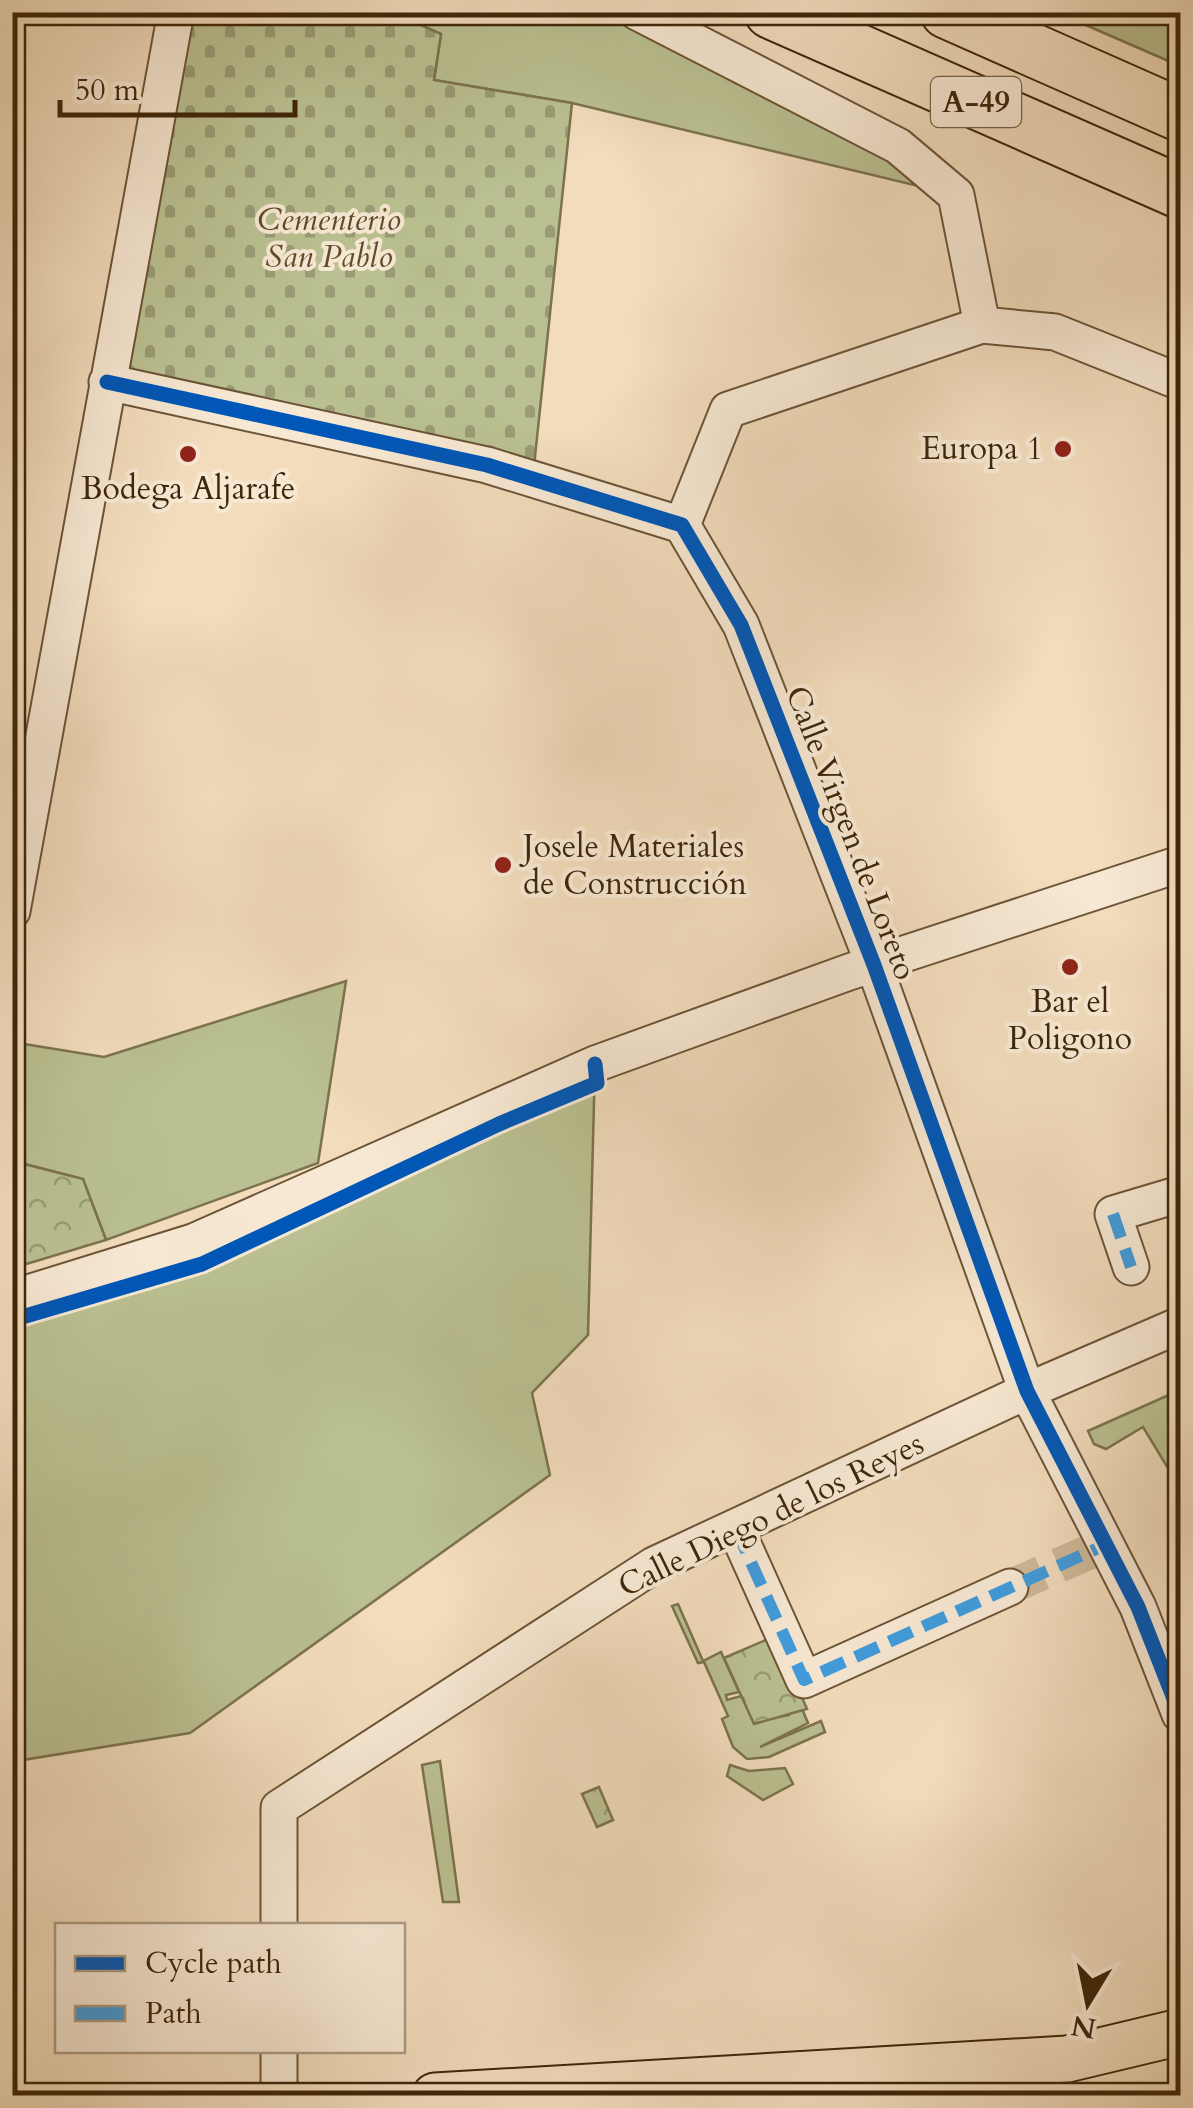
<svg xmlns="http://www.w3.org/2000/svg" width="1193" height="2108" font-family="Cardo,serif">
<defs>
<pattern id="forest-crowns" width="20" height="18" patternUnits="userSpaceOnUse" patternTransform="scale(2.5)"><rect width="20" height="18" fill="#bac091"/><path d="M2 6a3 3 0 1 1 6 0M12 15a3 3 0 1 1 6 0" fill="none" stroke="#999c75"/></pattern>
<pattern id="cemetery-stones" width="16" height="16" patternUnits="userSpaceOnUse" patternTransform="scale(2.5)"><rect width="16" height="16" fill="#bac091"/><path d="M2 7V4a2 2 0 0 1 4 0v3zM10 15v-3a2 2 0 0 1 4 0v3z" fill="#999c75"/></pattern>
</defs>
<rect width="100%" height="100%" fill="#f2dcbc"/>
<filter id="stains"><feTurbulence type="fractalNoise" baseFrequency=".002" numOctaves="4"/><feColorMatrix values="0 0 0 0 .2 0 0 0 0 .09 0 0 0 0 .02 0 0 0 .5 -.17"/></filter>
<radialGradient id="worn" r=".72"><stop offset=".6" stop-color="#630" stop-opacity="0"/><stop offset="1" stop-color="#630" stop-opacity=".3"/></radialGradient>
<path fill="#bac091" stroke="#7c734d" stroke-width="2.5" d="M 394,13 L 637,13 L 956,195 L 572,103 L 434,80 L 441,34 Z
M 1058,13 L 1180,13 L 1180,66 Z
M 346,981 L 318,1163 L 106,1240 L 83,1179 L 13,1161 L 12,1042 L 104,1057 Z
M 595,1064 L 588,1335 L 532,1393 L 550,1475 L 190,1733 L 17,1761 L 13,1766 L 13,1298 Z
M 1180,1390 L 1180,1488 L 1143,1427 L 1106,1449 L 1094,1444 L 1088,1431 Z
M 678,1604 L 703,1661 L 721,1652 L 739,1692 L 726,1695 L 727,1700 L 741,1696 L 756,1722 L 789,1715 L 794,1690 L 808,1723 L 760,1747 L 821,1721 L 825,1732 L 769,1757 L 747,1759 L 733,1747 L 722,1719 L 728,1716 L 704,1662 L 698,1663 L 672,1606 Z
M 440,1761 L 459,1902 L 443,1902 L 422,1765 Z
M 730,1765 L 749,1771 L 785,1768 L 793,1784 L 763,1800 L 727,1776 Z"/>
<path fill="url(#forest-crowns)" stroke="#7c734d" stroke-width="2.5" d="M 12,1161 L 83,1179 L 106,1240 L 13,1268 Z
M 775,1636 L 807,1709 L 754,1724 L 724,1658 Z
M 599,1787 L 613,1820 L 597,1827 L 582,1794 Z"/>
<path fill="url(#cemetery-stones)" stroke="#7c734d" stroke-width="2.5" d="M 176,13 L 394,13 L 441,34 L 434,80 L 572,103 L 533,476 L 107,382 Z"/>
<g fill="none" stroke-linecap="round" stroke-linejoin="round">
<path stroke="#ceb898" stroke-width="35" stroke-dasharray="35 18" stroke-linecap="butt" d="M 1010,1587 L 1105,1545"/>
<g stroke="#6c5436" stroke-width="39">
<path id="minor" d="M 637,12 L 898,146 L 956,195 L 982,325
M 107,382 L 487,465 L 682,525 L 741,625 L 874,965 L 1027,1391 L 1138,1607 L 1180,1714
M 682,525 L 728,410 L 982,325 L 1055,332 L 1180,382
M 12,911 L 176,12
M 1131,1267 L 1113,1214 L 1180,1194
M 12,1298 L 193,1242 L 595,1064 L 849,972 L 1180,864
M 736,1529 L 804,1680 L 1010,1587
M 279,1926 L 279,1808 L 654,1565 L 1027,1391 L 1180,1325
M 279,2096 L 279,2050"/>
</g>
<g stroke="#3f2609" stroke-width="49">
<path id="major" d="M 435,2096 L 1067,2059 L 1180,2032"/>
</g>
<g stroke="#3f2609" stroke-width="56">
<path id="highway" d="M 771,12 L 1180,192
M 947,12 L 1180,115"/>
</g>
<use href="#minor" stroke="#f7e8d3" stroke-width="35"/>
<use href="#major" stroke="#f2dcbc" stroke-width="45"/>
<use href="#highway" stroke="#f2dcbc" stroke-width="52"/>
<path stroke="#3f9cdd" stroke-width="12" stroke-dasharray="25 12" stroke-linecap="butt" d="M 1113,1214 L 1131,1267
M 736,1529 L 804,1680 L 1105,1545"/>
<g stroke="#f7e8d3" stroke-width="21">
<path id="cycleway" d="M 107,382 L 487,465 L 682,525 L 741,625 L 874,965 L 1027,1391 L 1138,1607 L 1180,1714
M 12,1320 L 202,1264 L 499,1124 L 597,1083 L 595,1064"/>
</g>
<use href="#cycleway" stroke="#0057b8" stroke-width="15"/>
</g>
<g fill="#8f2418" stroke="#f7e8d3" stroke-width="4">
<circle cx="1063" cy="449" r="10"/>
<circle cx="188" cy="454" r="10"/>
<circle cx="503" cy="865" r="10"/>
<circle cx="1070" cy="967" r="10"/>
</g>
<g text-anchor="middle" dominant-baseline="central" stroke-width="8" stroke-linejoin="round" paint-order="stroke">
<rect fill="#f7e8d3" stroke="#766046" stroke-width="2.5" x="931" y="77" width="90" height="50" rx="8"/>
<g font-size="30" font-weight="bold" fill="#3f2609">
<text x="976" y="102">A-49</text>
</g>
<g font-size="32" font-style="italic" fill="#5e4c2b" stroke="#f7e8d3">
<text x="329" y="220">Cementerio<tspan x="329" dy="37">San Pablo</tspan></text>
</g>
<g font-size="32" fill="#3f2609" stroke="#f7e8d3">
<text x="1043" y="449" text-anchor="end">Europa 1</text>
<text x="188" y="489">Bodega Aljarafe</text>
<text x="523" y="847" text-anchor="start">Josele Materiales<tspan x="523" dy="37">de Construcción</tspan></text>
<text x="1070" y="1002">Bar el<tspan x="1070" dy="37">Poligono</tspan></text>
</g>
<g font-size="32" fill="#3f2609" stroke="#f7e8d3">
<text transform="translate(851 833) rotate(69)">Calle Virgen de Loreto</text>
<text transform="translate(771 1515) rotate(-26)">Calle Diego de los Reyes</text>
</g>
</g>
<rect width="1193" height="2108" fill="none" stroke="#f2dcbc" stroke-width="50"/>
<rect x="15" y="15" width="1163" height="2078" fill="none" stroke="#3f2609" stroke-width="5"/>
<rect x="25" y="25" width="1143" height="2058" fill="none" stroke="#3f2609" stroke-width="2.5"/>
<rect x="55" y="1923" width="350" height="130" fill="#f7e8d3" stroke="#ad9a82" stroke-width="2.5"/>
<rect x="75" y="1956" width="50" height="15" fill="#0057b8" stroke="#ad9a82" stroke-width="2.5"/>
<text x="145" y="1973" font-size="30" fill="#3f2609">Cycle path</text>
<rect x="75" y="2006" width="50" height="15" fill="#3f9cdd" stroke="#ad9a82" stroke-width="2.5"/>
<text x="145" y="2023" font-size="30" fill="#3f2609">Path</text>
<g transform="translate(1088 2003) rotate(190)" stroke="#f7e8d3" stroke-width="8" paint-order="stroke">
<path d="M0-8L18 38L0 25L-18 38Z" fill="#3f2609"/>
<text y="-15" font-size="28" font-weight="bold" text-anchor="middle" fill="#3f2609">N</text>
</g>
<path d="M60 100v15h235v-15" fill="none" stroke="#3f2609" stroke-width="5"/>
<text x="75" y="100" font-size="30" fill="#3f2609" stroke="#f7e8d3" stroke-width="8" paint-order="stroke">50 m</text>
<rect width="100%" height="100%" filter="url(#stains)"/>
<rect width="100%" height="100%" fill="url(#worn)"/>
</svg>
